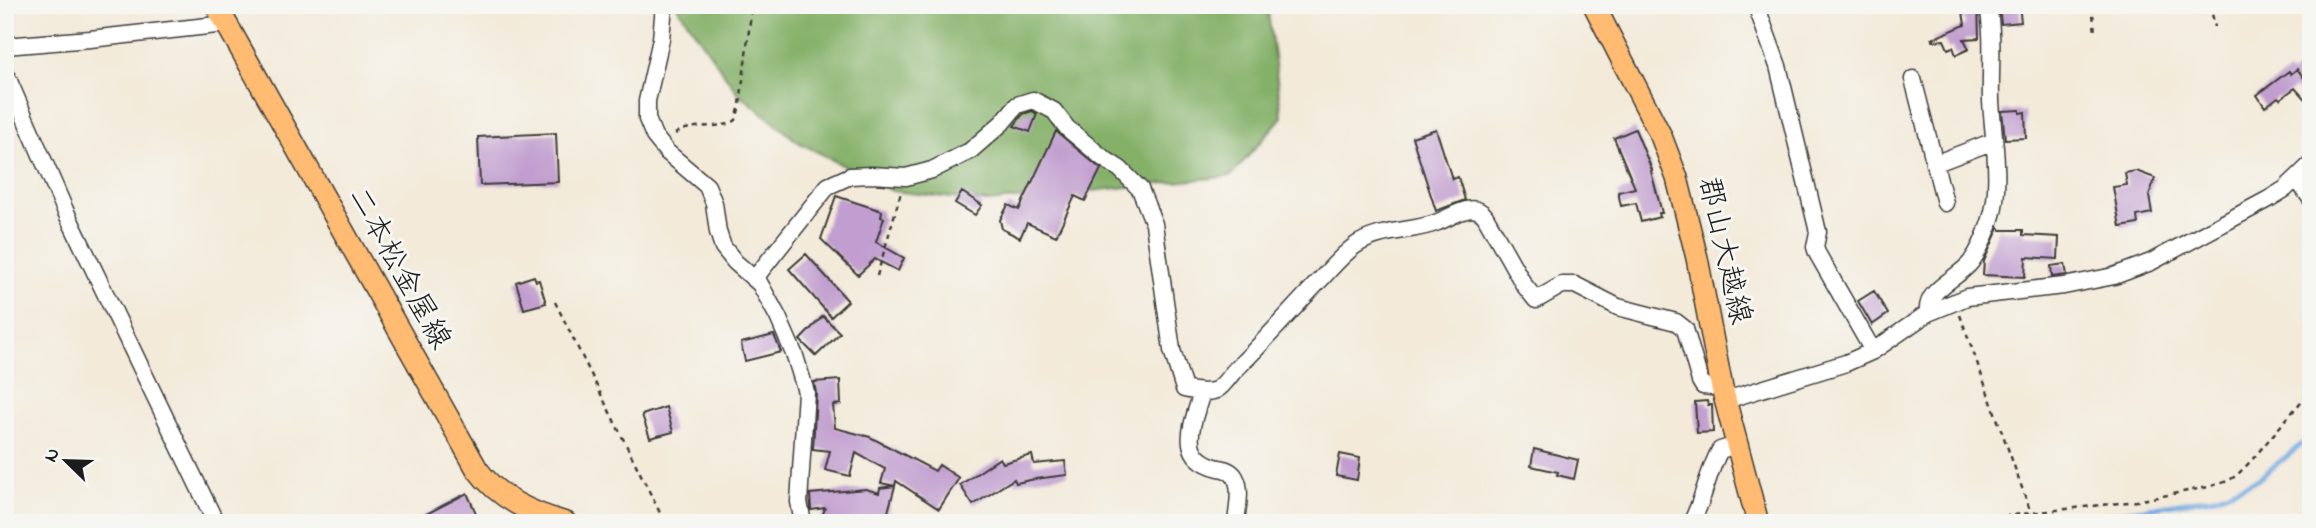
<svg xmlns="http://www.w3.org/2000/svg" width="2316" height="528" font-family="'Indie Flower','Klee One',sans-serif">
<rect width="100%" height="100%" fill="#f6f6f2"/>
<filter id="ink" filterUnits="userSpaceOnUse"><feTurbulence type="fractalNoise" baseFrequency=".0143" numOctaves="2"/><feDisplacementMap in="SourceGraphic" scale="14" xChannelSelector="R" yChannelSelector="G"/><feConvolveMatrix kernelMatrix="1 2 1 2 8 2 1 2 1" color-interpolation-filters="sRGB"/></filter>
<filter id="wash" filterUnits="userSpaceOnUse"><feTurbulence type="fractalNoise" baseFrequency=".00686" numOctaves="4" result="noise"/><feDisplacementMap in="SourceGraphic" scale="28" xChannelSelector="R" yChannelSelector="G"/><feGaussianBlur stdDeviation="1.57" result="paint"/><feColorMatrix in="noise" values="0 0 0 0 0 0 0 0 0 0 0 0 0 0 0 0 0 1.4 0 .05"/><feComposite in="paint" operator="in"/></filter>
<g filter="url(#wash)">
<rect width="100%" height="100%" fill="#f3ead9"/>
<path fill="#84b068" stroke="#506642" stroke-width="2" d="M 676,5 L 1267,5 L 1282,117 L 1231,176 L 987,202 L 892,191 L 798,142 L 737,92 Z"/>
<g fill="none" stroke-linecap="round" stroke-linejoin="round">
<path stroke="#74abe2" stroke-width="5" d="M 2060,523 L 2216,497 L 2257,480 L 2311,437"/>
</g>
<g id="blocks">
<path fill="#c19ecf" d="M 1962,5 L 1978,5 L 1979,38 L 1964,39 L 1969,49 L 1956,55 L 1953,47 L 1948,49 L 1944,40 L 1933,41 L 1932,39 L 1965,25 Z
M 1999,5 L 2019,5 L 2021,22 L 2001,24 Z
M 2297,69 L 2311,87 L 2311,106 L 2295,88 L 2280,99 L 2278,97 L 2265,107 L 2257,95 L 2289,71 L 2291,74 Z
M 2020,110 L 2020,113 L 2025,112 L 2026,138 L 2005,139 L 2002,111 Z
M 1032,111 L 1037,114 L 1030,132 L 1014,126 L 1023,114 Z
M 1436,129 L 1452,179 L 1458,177 L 1465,200 L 1436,211 L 1412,137 Z
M 1635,129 L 1652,170 L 1651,171 L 1662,213 L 1659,213 L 1660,217 L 1641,222 L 1636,203 L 1621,206 L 1618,192 L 1635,188 L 1614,138 Z
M 1056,131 L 1101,169 L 1085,201 L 1075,196 L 1056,236 L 1027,223 L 1020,238 L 1002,229 L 1000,220 L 1008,205 L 1019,210 Z
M 556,133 L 558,182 L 480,185 L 478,137 Z
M 2136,171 L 2155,178 L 2149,196 L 2152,213 L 2137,216 L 2138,224 L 2120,227 L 2113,187 L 2127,185 L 2125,173 Z
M 962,192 L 982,205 L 975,215 L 955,203 Z
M 836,196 L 882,211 L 881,217 L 884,218 L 876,242 L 904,258 L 898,271 L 875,259 L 858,275 L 821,239 Z
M 1999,227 L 2001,230 L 2023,230 L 2023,235 L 2059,237 L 2058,259 L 2026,257 L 2025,277 L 1983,275 L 1984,261 Z
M 806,254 L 848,301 L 831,317 L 789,269 Z
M 2065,264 L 2067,275 L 2052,277 L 2051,266 Z
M 534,276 L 536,281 L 539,280 L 546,303 L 524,309 L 516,282 Z
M 1874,291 L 1888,314 L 1872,325 L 1858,301 Z
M 823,316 L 840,333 L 816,356 L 800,340 Z
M 774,335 L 781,352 L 745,361 L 741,343 Z
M 840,380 L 841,404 L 833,405 L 835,428 L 870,437 L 935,471 L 939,465 L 959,478 L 939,509 L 896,481 L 895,486 L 881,483 L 885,469 L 856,453 L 850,476 L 825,470 L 830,451 L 813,449 L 816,393 L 814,382 Z
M 1707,401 L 1708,405 L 1712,405 L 1713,432 L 1697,433 L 1695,402 Z
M 666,407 L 673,432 L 650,438 L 642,415 Z
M 1534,449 L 1578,460 L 1574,479 L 1557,475 L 1558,472 L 1531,466 Z
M 1340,454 L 1360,458 L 1357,480 L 1336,476 Z
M 1032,455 L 1034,464 L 1065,461 L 1067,475 L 1035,479 L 1016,483 L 1014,479 L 973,505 L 960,485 L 1000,458 L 1003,463 Z
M 895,486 L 885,523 L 820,523 L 825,508 L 811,510 L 810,494 L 866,489 L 879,493 L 880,488 Z
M 467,493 L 476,513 L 457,523 L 409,523 Z"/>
</g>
</g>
<g filter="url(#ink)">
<use href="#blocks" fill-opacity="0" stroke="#3c3b38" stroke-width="2"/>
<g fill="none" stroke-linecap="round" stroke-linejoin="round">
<g stroke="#3c3b38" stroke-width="19">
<path id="minor" d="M 664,5 L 661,39 L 647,101 L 647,119 L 654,136 L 667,152 L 707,186 L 714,203 L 718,232 L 723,247 L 735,262 L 760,284 L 778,317 L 795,356 L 806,392 L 799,502 L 803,523
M 1756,5 L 1778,66 L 1818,232 L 1815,247 L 1817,253 L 1873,351
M 5,46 L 90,39 L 226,24
M 5,72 L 65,210 L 216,523
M 1913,79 L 1945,203
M 1934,164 L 1994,141
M 2297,179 L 2311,199
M 755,278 L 828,186 L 850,176 L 871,175 L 906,177 L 932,170 L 970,151 L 1002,123 L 1017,105 L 1033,100 L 1054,111 L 1067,128 L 1103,158 L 1120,169 L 1140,189 L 1154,224 L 1172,350 L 1184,389 C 1194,391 1207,394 1216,390 C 1225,385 1230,374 1238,367 C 1267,339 1293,308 1322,278 C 1333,266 1343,254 1356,245 C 1382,228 1411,233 1438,222 C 1452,217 1473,200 1485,216 L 1524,285 L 1536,300 L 1562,285 L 1575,285 L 1618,307 L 1676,322 L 1685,329 L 1700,381 L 1703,386 L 1722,388
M 1928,313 C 1925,289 1958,279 1971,262 C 1979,251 1987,232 1991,219 C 2002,186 1993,136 1991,101 C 1990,69 1994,38 1988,5
M 1202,392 C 1193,424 1175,457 1219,468 C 1226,469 1233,472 1236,479 C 1242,490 1237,510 1236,523
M 1726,400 L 1846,363 L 1873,351 L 1928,313 L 1967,297 L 2064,286 L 2114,276 L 2151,262 L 2267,200 L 2285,189 L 2311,164
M 5,520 L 6,523
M 1691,523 C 1704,500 1707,473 1720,450 L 1737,445"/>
</g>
<g stroke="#3c3b38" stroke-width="24">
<path id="major" d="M 216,5 L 477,469 C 499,499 531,513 566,523
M 1594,5 L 1661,136 L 1677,178 L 1697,258 L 1722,388 L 1758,523"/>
</g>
<path stroke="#3c3b38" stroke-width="2.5" stroke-dasharray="5 5" stroke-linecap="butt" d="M 2092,5 L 2095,32
M 2210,5 L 2215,27
M 675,134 C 694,121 723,131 736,120 L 740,105 L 752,5
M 877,276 L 901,192
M 555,302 L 665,523
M 1960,315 L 2031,513
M 1975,523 L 2013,515 L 2137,501 L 2208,487 L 2228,481 L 2237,475 L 2251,461 L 2311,390"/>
<use href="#minor" stroke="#fff" stroke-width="16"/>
<use href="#major" stroke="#febb71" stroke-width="21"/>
</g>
</g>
<g text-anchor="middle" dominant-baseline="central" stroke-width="6" stroke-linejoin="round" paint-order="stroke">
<g font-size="30" fill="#1c1c1c" stroke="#f6f6f2">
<text transform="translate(1723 251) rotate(77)">郡山大越線</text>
<text transform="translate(398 269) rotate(61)">二本松金屋線</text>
</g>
</g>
<rect width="2316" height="528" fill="none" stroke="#f6f6f2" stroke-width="28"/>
<g transform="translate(66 461) rotate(293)" stroke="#f6f6f2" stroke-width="5" paint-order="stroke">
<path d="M0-5L12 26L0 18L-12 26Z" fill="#1c1c1c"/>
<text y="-10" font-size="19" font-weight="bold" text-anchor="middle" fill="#1c1c1c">N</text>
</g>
</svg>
